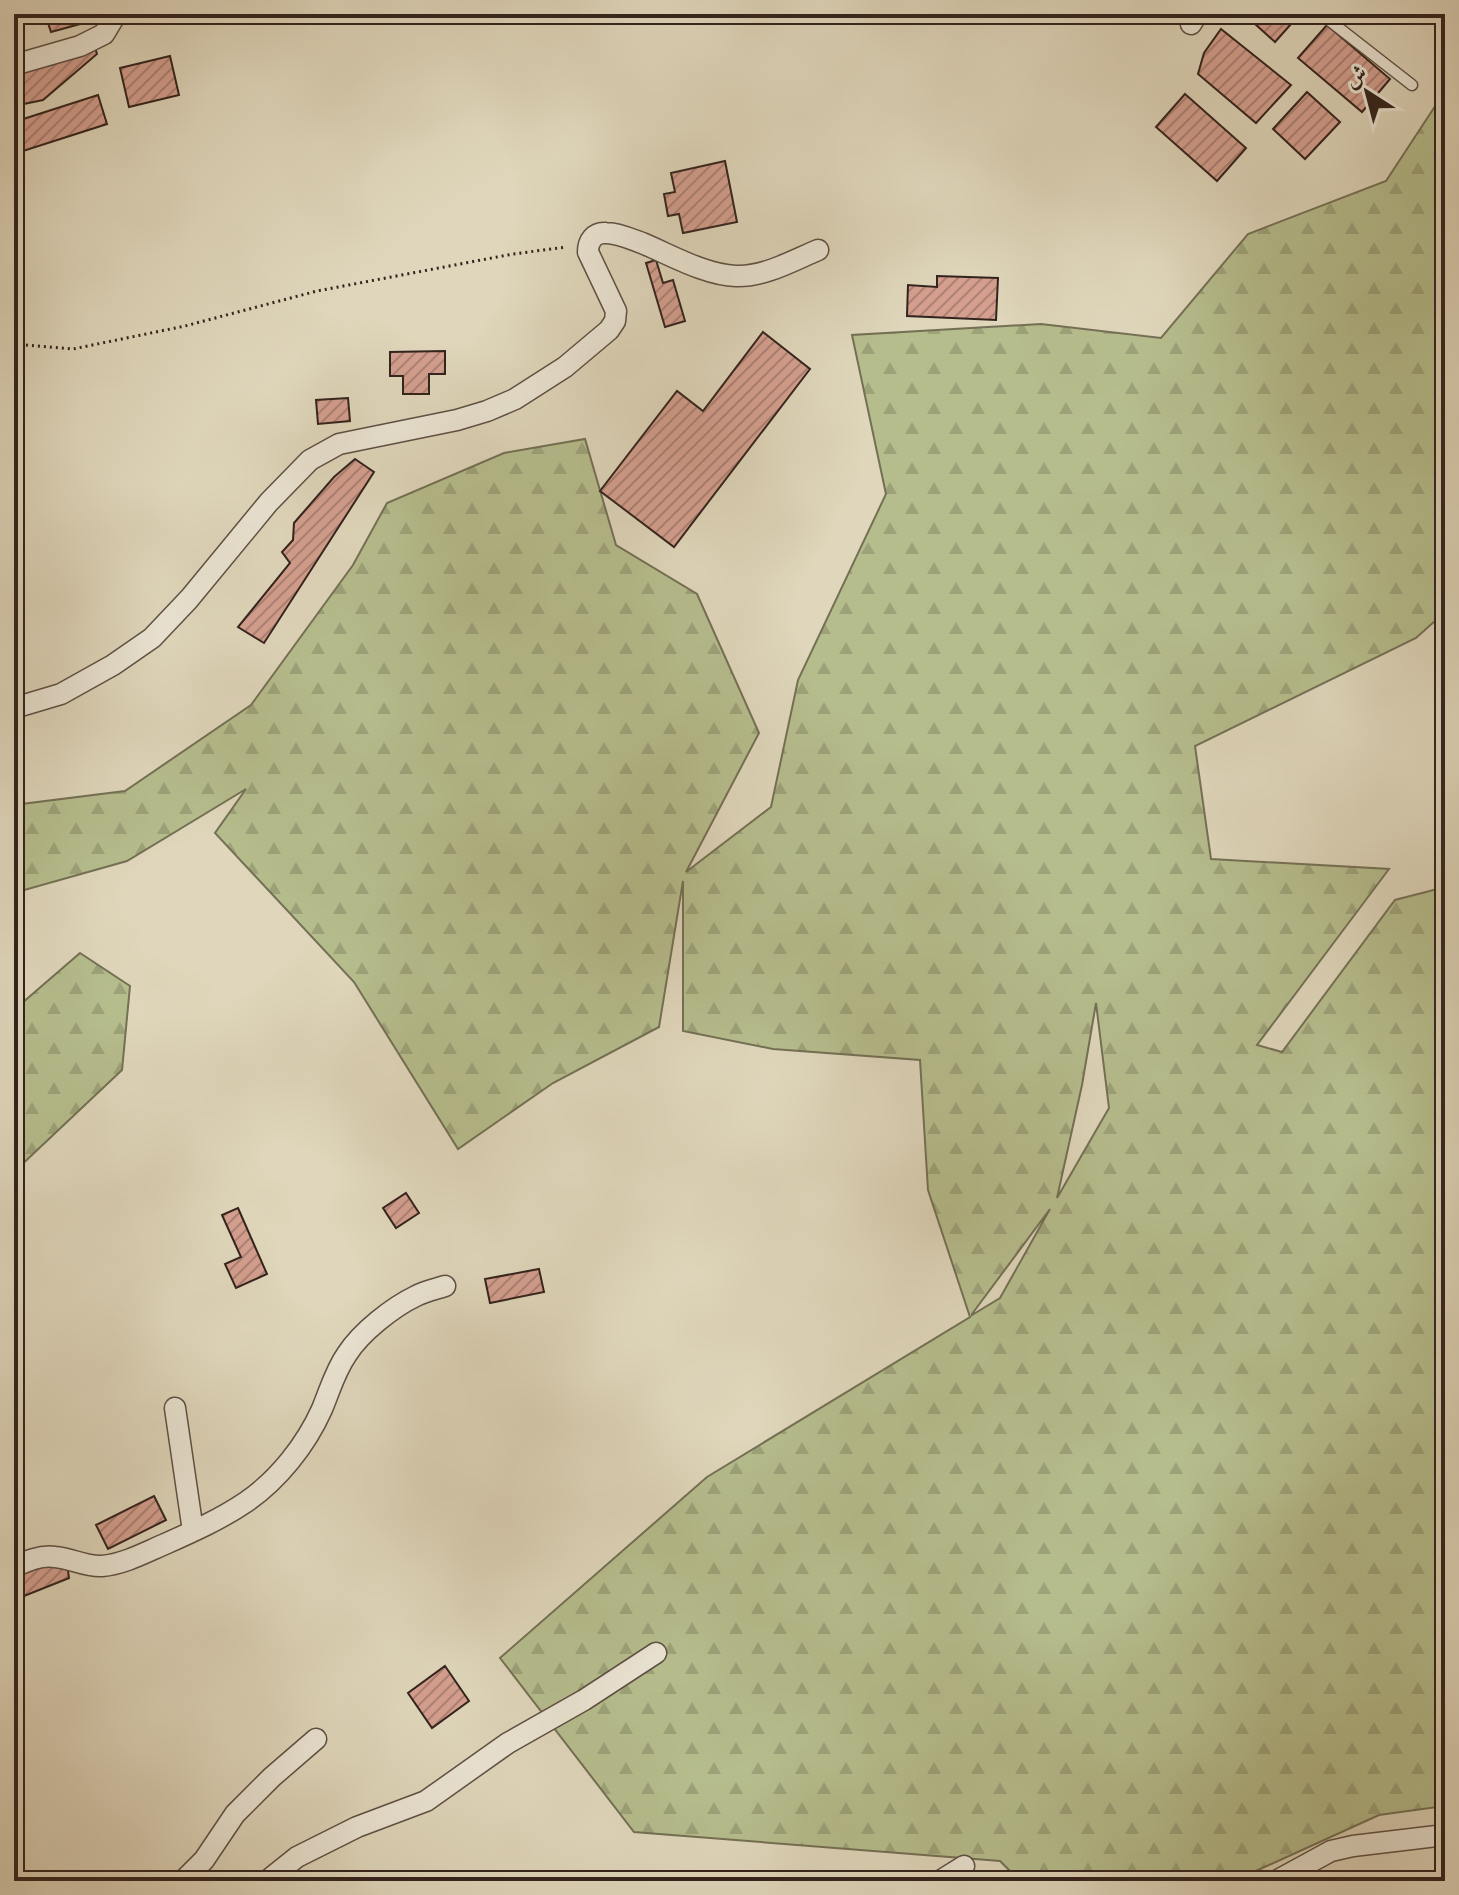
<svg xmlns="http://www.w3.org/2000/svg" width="1459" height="1895" font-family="'Libre Bodoni',Amiri,serif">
<defs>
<pattern id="forest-firs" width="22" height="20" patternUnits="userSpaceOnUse" patternTransform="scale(2)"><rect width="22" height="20" fill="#b6bd8d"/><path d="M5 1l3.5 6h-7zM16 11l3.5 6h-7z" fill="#9da279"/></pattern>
<pattern id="building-hatch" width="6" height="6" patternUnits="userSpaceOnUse" patternTransform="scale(2)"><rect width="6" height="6" fill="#d49f8f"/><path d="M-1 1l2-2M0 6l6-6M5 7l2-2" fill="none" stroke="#ad8174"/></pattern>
</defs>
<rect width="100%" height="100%" fill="#dfd6bb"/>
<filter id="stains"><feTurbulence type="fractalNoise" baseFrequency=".0025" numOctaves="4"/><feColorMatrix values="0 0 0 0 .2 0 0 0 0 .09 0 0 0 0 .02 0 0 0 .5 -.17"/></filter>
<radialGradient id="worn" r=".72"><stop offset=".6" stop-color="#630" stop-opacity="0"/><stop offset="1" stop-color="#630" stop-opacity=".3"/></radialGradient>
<path fill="url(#forest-firs)" stroke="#747055" stroke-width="2" fill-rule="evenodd" d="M 1445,91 L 1445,612 L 1416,638 L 1195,746 L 1211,859 L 1389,869 L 1257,1045 L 1282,1052 L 1395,900 L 1445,887 L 1445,1806 L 1379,1815 L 1234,1881 L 1020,1881 L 1000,1861 L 634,1832 L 500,1658 L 707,1477 L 970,1317 L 928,1190 L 920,1060 L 773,1049 L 683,1031 L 683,881 L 659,1027 L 553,1083 L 458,1149 L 354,982 L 215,833 L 246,789 L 127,861 L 17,892 L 14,897 L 14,805 L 125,791 L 251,705 L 353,565 L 387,503 L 504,453 L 585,439 L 616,545 L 697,594 L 759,733 L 686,872 L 771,807 L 798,680 L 886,494 L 852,335 L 1041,324 L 1161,338 L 1248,234 L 1386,181 ZM 1096,1003 L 1109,1108 L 1057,1198 L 1082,1085 ZM 1050,1209 L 1000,1298 L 972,1315 L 972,1314 Z
M 80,953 L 130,986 L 122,1070 L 14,1172 L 14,1010 Z"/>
<path fill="url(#building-hatch)" stroke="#33231d" stroke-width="2" d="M 45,14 L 90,14 L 80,24 L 51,32 Z
M 1244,14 L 1300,14 L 1275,42 Z
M 1327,25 L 1390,79 L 1362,112 L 1298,58 Z
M 1221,29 L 1291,85 L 1256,123 L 1198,74 L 1204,53 Z
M 94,44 L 97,54 L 43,100 L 14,106 L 14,73 Z
M 170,56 L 179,95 L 129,107 L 120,68 Z
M 1307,92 L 1340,122 L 1305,159 L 1273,129 Z
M 1185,94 L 1246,148 L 1217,181 L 1156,127 Z
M 98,95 L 107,124 L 23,151 L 14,122 Z
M 725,161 L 737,222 L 683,233 L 679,214 L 668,216 L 664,194 L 675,192 L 671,173 Z
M 656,260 L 663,283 L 673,280 L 685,321 L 665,327 L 646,263 Z
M 937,276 L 998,278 L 996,320 L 907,316 L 908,285 L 937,287 Z
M 763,332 L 810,369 L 674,547 L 600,491 L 677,391 L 703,411 Z
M 445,351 L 445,374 L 429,374 L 429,394 L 403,394 L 403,376 L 390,376 L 390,352 Z
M 348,398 L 350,421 L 318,424 L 316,400 Z
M 355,459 L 374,472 L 264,643 L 238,627 L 290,563 L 282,552 L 293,540 L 294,523 L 334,477 Z
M 406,1193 L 419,1213 L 396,1228 L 383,1208 Z
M 238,1208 L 267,1274 L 236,1288 L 225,1264 L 241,1257 L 222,1215 Z
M 539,1269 L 544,1292 L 490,1303 L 485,1279 Z
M 154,1496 L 166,1520 L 108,1549 L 96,1525 Z
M 67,1563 L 69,1578 L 14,1600 L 14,1570 Z
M 445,1666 L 469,1701 L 432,1728 L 408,1693 Z"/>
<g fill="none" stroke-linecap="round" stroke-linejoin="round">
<g stroke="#5e5044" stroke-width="13">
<path id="service" d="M 1321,14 L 1412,85"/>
</g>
<g stroke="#5e5044" stroke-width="23">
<path id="minor" d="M 1191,24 L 1197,14
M 14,65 L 80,46 L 104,34 L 116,14
M 14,708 L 61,694 L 113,665 L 152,638 L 189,599 L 269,502 L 310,460 L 339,444 L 457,420 L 487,411 L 515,399 L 565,367 L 609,330 L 615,321 L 616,311 L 588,252 C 588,241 594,232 606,233 C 618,233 631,239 642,243 C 671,255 705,275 736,276 C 764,277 792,261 818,250
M 175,1408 L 193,1531
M 14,1567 C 27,1561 40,1555 55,1557 C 71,1558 85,1567 102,1566 C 124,1564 144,1553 165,1544 C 192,1532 221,1519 246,1502 C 278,1480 306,1445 322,1409 C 330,1390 335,1371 347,1354 C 361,1332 393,1307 416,1296 C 425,1291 436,1289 445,1286
M 183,1881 L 204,1860 L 235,1814 L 272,1777 L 316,1739
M 267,1881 L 297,1857 L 357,1827 L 426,1801 L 508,1743 L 584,1700 L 656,1653
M 940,1881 L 964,1866
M 1276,1881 L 1331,1851 L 1353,1846 L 1445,1835"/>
</g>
<path stroke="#33231d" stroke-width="3" stroke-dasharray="2 4" stroke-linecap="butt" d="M 14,344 L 73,349 L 185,326 L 317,291 L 513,254 L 567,247"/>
<use href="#service" stroke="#eae4d3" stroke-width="10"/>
<use href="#minor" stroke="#eae4d3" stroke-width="20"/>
</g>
<rect width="1459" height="1895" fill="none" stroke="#dfd6bb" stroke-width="48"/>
<rect x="16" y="16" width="1427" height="1863" fill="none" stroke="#33231d" stroke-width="4"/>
<rect x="24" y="24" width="1411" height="1847" fill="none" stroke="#33231d" stroke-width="2"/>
<g transform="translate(1367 92) rotate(324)" stroke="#eae4d3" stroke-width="6" paint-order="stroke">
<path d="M0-6L14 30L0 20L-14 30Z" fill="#33231d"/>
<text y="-12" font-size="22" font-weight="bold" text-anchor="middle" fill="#33231d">ش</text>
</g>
<rect width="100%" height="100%" filter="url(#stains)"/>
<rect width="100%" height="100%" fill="url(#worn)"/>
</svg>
